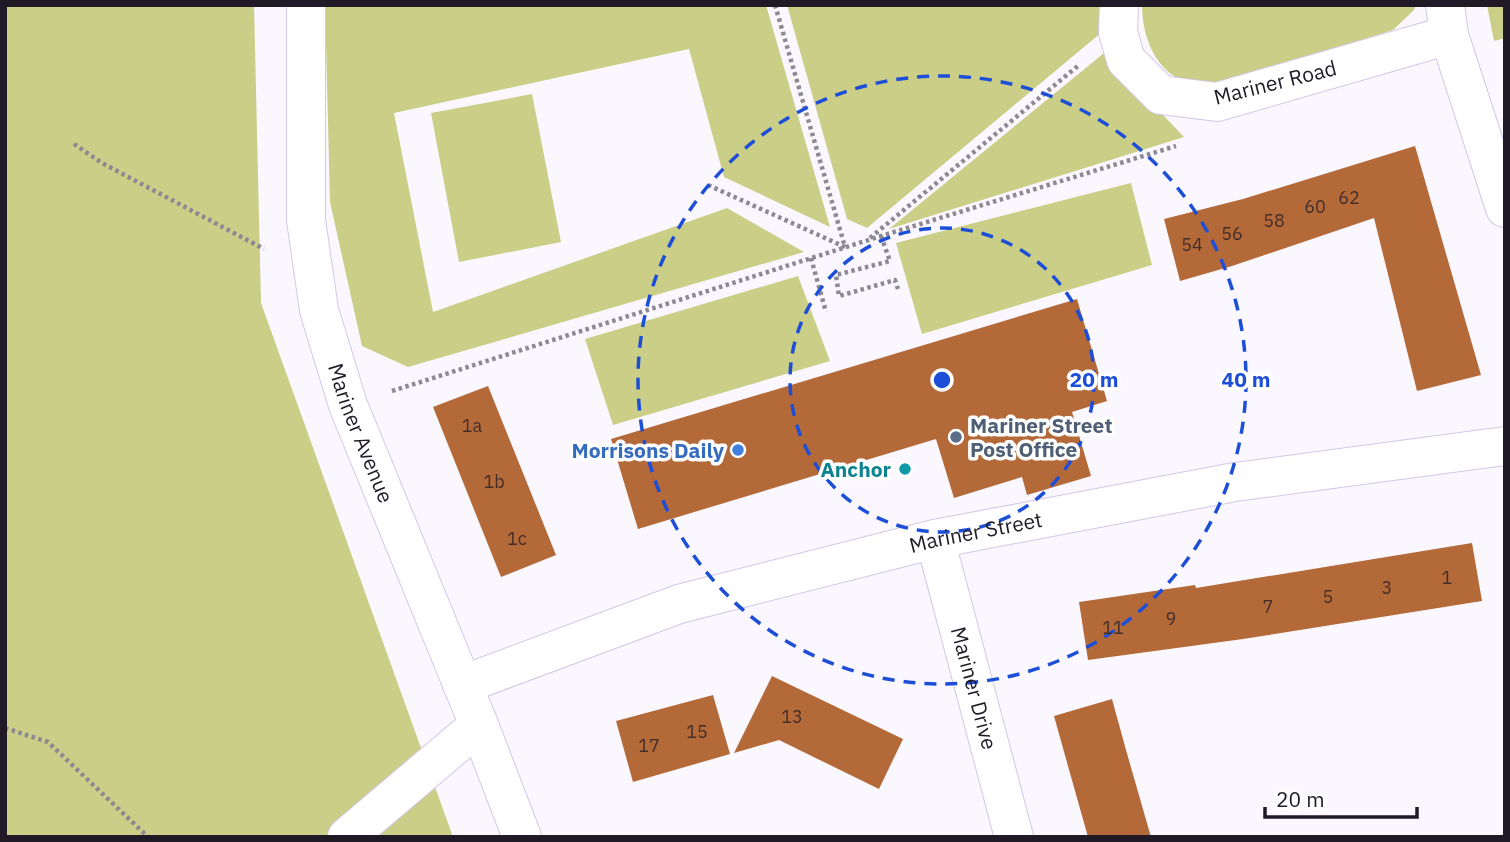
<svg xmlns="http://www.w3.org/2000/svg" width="1510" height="842" font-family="'IBM Plex Sans',sans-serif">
<rect width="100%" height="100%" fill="#faf7fe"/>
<path fill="#cace87" d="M 5,5 L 254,5 L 261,303 L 453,837 L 5,837 Z
M 325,5 L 766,5 L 830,227 L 724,177 L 689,49 L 394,113 L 433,312 L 727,208 L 804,252 L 408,367 L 362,346 L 330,202 Z
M 787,5 L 1108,5 L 1108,27 L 867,228 L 847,219 Z
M 1142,5 L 1416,5 L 1414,10 L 1393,30 L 1214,86 C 1206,85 1194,85 1186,82 C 1155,71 1142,36 1142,5 Z
M 1487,5 L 1505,5 L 1505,38 L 1494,41 Z
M 1104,53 L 1184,137 L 889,229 Z
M 532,94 L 561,242 L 459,262 L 431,113 Z
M 1131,183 L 1152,265 L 922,334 L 896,243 Z
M 798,276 L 830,361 L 613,425 L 585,339 Z"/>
<path fill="#b46939" d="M 1415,146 L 1481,375 L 1417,391 L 1374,218 L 1232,266 L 1180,281 L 1164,219 L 1243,199 Z
M 1077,299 L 1107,401 L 1072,412 L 1091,476 L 1027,495 L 1022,477 L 954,498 L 936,439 L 638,529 L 611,439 Z
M 488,386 L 556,555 L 501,577 L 433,407 Z
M 1472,543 L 1482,601 L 1243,639 L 1088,660 L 1079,602 L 1195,585 L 1196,588 Z
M 772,676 L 903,739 L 879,789 L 779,740 L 734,753 Z
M 713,695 L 730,754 L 633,782 L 616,721 Z
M 1112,699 L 1126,750 L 1151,837 L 1088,837 L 1068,766 L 1054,716 Z"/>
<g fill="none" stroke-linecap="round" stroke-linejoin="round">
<g stroke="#d3c7e6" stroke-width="40">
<g id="minor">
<path id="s1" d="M 306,5 L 306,220 L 319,310 L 348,405 L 479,725 L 522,837"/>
<path d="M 1119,5 L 1118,32 L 1126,60 L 1161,95 L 1217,102 L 1449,35"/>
<path d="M 1445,5 L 1449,35 L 1505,208"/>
<path id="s2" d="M 935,539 L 1014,837"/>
<path id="s3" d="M 462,685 L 679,604 L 935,539 L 1235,482 L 1505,446"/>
<path d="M 347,837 L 479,725"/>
</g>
</g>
<path stroke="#8d8992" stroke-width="4.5" stroke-dasharray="3.5 3.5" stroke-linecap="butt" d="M 775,5 L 845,247
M 74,144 L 102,163 L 264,249
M 708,185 L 845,247
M 881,236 L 890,261 L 836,275 L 839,296 L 895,280 L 898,289
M 870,238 L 1079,65
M 811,258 L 826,312
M 392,391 L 881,236 L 1176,146
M 5,728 L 48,742 L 148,837"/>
<use href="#minor" stroke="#fff" stroke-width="38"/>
</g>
<g fill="none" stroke="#1d4ed8" stroke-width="3.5" stroke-dasharray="12 9">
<circle cx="942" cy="380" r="152"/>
<circle cx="942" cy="380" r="304"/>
</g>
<circle fill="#5c6f8a" stroke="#fff" stroke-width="2.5" cx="956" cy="437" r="7"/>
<circle fill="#3f7fe0" stroke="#fff" stroke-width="2.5" cx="738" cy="450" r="7"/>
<circle fill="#0f9aa8" stroke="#fff" stroke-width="2.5" cx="905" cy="469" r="7"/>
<g text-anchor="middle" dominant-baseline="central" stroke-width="7" stroke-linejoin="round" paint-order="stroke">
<g font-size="18" fill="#442e2a">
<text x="1349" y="197">62</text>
<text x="1315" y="206">60</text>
<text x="1274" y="220">58</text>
<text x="1232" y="233">56</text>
<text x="1192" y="244">54</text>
<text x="472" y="425">1a</text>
<text x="494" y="481">1b</text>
<text x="517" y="538">1c</text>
<text x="1447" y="577">1</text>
<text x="1387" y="587">3</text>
<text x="1328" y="596">5</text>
<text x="1268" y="606">7</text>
<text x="1171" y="618">9</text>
<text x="1113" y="627">11</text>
<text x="792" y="716">13</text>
<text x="697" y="731">15</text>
<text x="649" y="745">17</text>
</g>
<g font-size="21" fill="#1f1a25" stroke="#fff">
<text transform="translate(1275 82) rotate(-14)">Mariner Road</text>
<text stroke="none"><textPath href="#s1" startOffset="436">Mariner Avenue</textPath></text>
<text stroke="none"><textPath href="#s3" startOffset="537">Mariner Street</textPath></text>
<text stroke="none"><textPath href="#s2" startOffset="154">Mariner Drive</textPath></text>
</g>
<g font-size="21" font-weight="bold" fill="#4e5e75" stroke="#fff" text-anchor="start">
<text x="970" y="425">Mariner Street<tspan x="970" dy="24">Post Office</tspan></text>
</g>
<g font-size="21" font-weight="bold" fill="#366cbe" stroke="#fff" text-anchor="end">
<text x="724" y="450">Morrisons Daily</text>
</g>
<g font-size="21" font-weight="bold" fill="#0d838f" stroke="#fff" text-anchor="end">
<text x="891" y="469">Anchor</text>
</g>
</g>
<circle cx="942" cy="380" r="10" fill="#1d4ed8" stroke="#fff" stroke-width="3.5"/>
<g font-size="21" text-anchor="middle" font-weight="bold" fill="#1d4ed8" stroke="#fff" stroke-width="7" stroke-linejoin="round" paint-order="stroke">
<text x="1094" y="387">20 m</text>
<text x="1246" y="387">40 m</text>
</g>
<rect width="1510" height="842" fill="none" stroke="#1f1a25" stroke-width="14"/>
<path d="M1265 807v10h152v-10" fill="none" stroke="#1f1a25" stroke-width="3.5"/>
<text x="1276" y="807" font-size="21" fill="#1f1a25" stroke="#ffffff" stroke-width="5" paint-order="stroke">20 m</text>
</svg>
